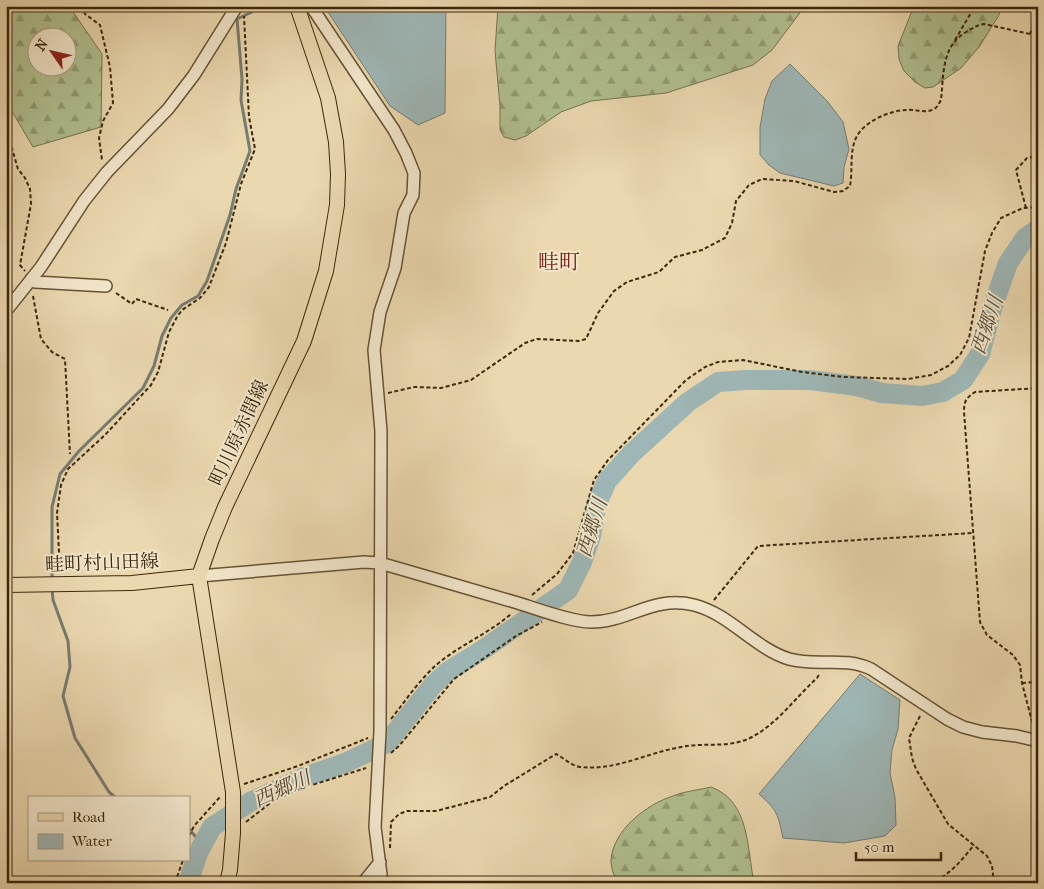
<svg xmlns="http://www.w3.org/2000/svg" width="1044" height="889" font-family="'IM FELL French Canon','Noto Serif JP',serif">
<defs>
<pattern id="forest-firs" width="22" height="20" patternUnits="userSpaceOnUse" patternTransform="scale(1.25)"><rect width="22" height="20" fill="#b1c08f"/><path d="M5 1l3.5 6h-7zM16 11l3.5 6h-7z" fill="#919c73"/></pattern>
</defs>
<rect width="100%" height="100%" fill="#ebd8af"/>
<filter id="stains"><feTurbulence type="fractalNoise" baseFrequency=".004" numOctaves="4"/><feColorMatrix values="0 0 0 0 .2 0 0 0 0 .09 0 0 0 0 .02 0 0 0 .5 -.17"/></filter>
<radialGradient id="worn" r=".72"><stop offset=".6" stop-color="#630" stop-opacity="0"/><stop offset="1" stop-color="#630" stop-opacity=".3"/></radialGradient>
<path fill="url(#forest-firs)" stroke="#76744d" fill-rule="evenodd" d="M 6,6 L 69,6 L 102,54 L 101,127 L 33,147 L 6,101 ZM 38,38 L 68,38 L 68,68 L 38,68 Z
M 498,6 L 805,6 L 772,50 L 753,65 L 666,93 L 591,101 L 561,112 L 526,136 L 515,140 L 504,137 L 500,130 L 500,106 L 495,51 Z
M 914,6 L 1001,6 L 999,15 L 979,47 L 961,68 L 933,87 L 925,88 L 915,82 L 904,71 L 899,59 L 898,46 Z
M 711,787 C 750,801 747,849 754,883 L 617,883 C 614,876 611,868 611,860 C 613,830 647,804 673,796 C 685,791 699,790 711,787 Z"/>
<path fill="#9eb7b6" stroke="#767d72" d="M 324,6 L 446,6 L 445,113 L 418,125 L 390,106 Z
M 790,64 L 828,102 L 843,122 L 849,149 L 844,167 L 843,183 L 834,186 L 780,173 L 769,165 L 760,155 L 760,127 L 765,99 L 772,81 Z
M 860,674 L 900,700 L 898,729 L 892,750 L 890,773 L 895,797 L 896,825 L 885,836 L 844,843 L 783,838 C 778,814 777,810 759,794 Z"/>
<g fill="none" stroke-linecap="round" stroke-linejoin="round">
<path stroke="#767d72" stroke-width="3" d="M 52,580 L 52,507 L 60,474 L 79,451 L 143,388 L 154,366 L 162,336 L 171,318 L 182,305 L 198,296 L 207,281 L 230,215 L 236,189 L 250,151 L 241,100 L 242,79 L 237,19 L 252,12 L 258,6
M 52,589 L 53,600 L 68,641 L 70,667 L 63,696 L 75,738 L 109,792 L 116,798
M 189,829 L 202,844"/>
<path stroke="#9eb7b6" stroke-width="20" d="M 188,883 L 198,853 L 212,827 L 250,802 L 304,777 L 345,763 L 387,743 L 433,685 L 447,672 L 484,649 L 568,590 L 582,562 L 591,536 L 596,506 L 607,481 L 631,454 L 688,402 L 718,382 L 746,380 L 810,380 L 857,386 L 882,393 L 922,396 L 943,392 L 963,380 L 980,354 L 992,309 L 1008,263 L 1025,238 L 1038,229"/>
<g stroke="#675334" stroke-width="14">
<path id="minor" d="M 311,6 L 394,130 L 406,153 L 414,173 L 413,195 L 404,213 L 395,268 L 380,312 L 374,350 L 381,431 L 380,731 L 375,827 L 382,883
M 31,279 L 35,282 L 106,286
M 6,311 L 41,267 L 84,201 L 107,172 L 168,109 L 194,75 L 237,6
M 199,576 L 364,562 L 380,563 C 426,576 472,590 518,603 C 537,609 572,622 591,622 C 629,622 653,595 694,605 C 730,614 754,648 789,659 C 818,667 843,656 871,669 L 947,719 L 963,727 L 982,732 L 1017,736 L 1038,741
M 363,883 L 380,862"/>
</g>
<g stroke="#3b270b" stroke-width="16">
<path id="major" d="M 6,585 L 132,583 L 199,576
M 227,883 L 230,870 L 233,833 L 233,792 L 199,576 L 212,539 L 225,507 L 304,341 L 326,271 L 337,205 L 338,174 L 336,142 L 328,98 L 297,6"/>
</g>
<path stroke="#3b270b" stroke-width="2" stroke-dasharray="4 2.5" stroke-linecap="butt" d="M 81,6 L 85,14 L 100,25 L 110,67 L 113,103 L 103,121 L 99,138 L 102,160
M 1030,34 L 1038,14
M 955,40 L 975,6
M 6,128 L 18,169 L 25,178 L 30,189 L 31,204 L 20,265 L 25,271
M 1026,208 L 1016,170 L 1027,158 L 1038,156
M 116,293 L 132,304 L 136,299 L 168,310
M 33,296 L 41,339 L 52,352 L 65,359 L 70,454
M 388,393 L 414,387 L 441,388 L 471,380 L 525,343 L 537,339 L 579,341 L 586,339 L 598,313 L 614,291 L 627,282 L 659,272 L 675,257 L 702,250 L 725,238 L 732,223 L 736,201 L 749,185 L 762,179 L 794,181 L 834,192 L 843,191 L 850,186 C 853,170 849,150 857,136 C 865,121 891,110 907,110 C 916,109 926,114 934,109 C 938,107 939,103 941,100 C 944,74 941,47 966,32 C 973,28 977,25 984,24 L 1030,34 L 1038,38
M 60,572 L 57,513 L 61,485 L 68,469 L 105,435 L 151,385 L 158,372 L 169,332 L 177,317 L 182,310 L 200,298 L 209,287 L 226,243 L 241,184 L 255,149 L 249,117 L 244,16
M 532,595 L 557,574 L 573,553 L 594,480 L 608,460 L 686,380 L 705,367 L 718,362 L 743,360 L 802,372 L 844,377 L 908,379 L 931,375 L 948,366 L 960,355 L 969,338 L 985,251 L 992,233 L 1001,218 L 1023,208 L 1038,207
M 714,600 L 758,546 L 973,533
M 1022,683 L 1038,682
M 920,716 L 909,738 L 912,758 L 916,769 L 948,824 L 987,856 L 992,866 L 994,883
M 391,719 C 407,699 421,677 441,661 C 464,643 491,632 512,613
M 1034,729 L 1022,683 L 1020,665 L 1013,655 L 987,635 L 980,622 L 964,412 C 964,401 966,398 975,392 L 1038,388
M 391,753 L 399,746 L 454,679 L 516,636 L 542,622
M 244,784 L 298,766 L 368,738
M 246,822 L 274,800 L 290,792 L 366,768
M 189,836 L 194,826 L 220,797
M 390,848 L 391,822 L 399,814 L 407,811 L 436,811 L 490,797 L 504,786 L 556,754 C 564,758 570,765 580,767 C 616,771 646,753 681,747 C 705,742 729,749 752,737 C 777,724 796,697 817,678 L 820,673
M 175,883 L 183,860
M 930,883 C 948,877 962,860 974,845"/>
<use href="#minor" stroke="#f2e6cb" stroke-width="11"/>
<use href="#major" stroke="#ebd8af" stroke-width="14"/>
</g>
<g text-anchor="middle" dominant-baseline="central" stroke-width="4" stroke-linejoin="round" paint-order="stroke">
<g font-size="19" fill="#3b270b" stroke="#f2e6cb">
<text transform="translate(239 433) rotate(-65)">町川原赤間線</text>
<text transform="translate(102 563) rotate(-2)">畦町村山田線</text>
</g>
<g font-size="20" font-style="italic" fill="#544b36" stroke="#f2e6cb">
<text transform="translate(987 325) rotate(-71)">西郷川</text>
<text transform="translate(592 528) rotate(-73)">西郷川</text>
<text transform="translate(282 789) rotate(-24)">西郷川</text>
</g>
<g font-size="21" fill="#7a1f14" stroke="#f2e6cb">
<text x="559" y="262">畦町</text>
</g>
</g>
<rect width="1044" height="889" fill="none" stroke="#ebd8af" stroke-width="25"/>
<rect x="8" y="8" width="1029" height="874" fill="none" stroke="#3b270b" stroke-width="2.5"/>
<rect x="12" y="12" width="1019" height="864" fill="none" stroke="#3b270b"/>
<rect x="28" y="796" width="162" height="65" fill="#f2e6cb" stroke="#a99a7e"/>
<rect x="38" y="813" width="25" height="8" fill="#ebd8af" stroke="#a99a7e"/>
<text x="72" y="822" font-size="15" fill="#3b270b">Road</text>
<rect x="38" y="834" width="25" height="15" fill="#9eb7b6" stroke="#a99a7e"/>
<text x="72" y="846" font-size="15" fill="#3b270b">Water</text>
<g transform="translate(52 52) rotate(304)"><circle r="24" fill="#f2e6cb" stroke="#a99a7e"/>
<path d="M0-4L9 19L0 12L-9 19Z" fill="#8f2418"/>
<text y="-8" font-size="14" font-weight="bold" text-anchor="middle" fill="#3b270b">N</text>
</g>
<path d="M856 852v8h85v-8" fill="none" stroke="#3b270b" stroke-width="2.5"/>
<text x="864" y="852" font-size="15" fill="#3b270b" stroke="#f2e6cb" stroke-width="4" paint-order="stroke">50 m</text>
<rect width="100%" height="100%" filter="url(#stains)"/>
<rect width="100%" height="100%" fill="url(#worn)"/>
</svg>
